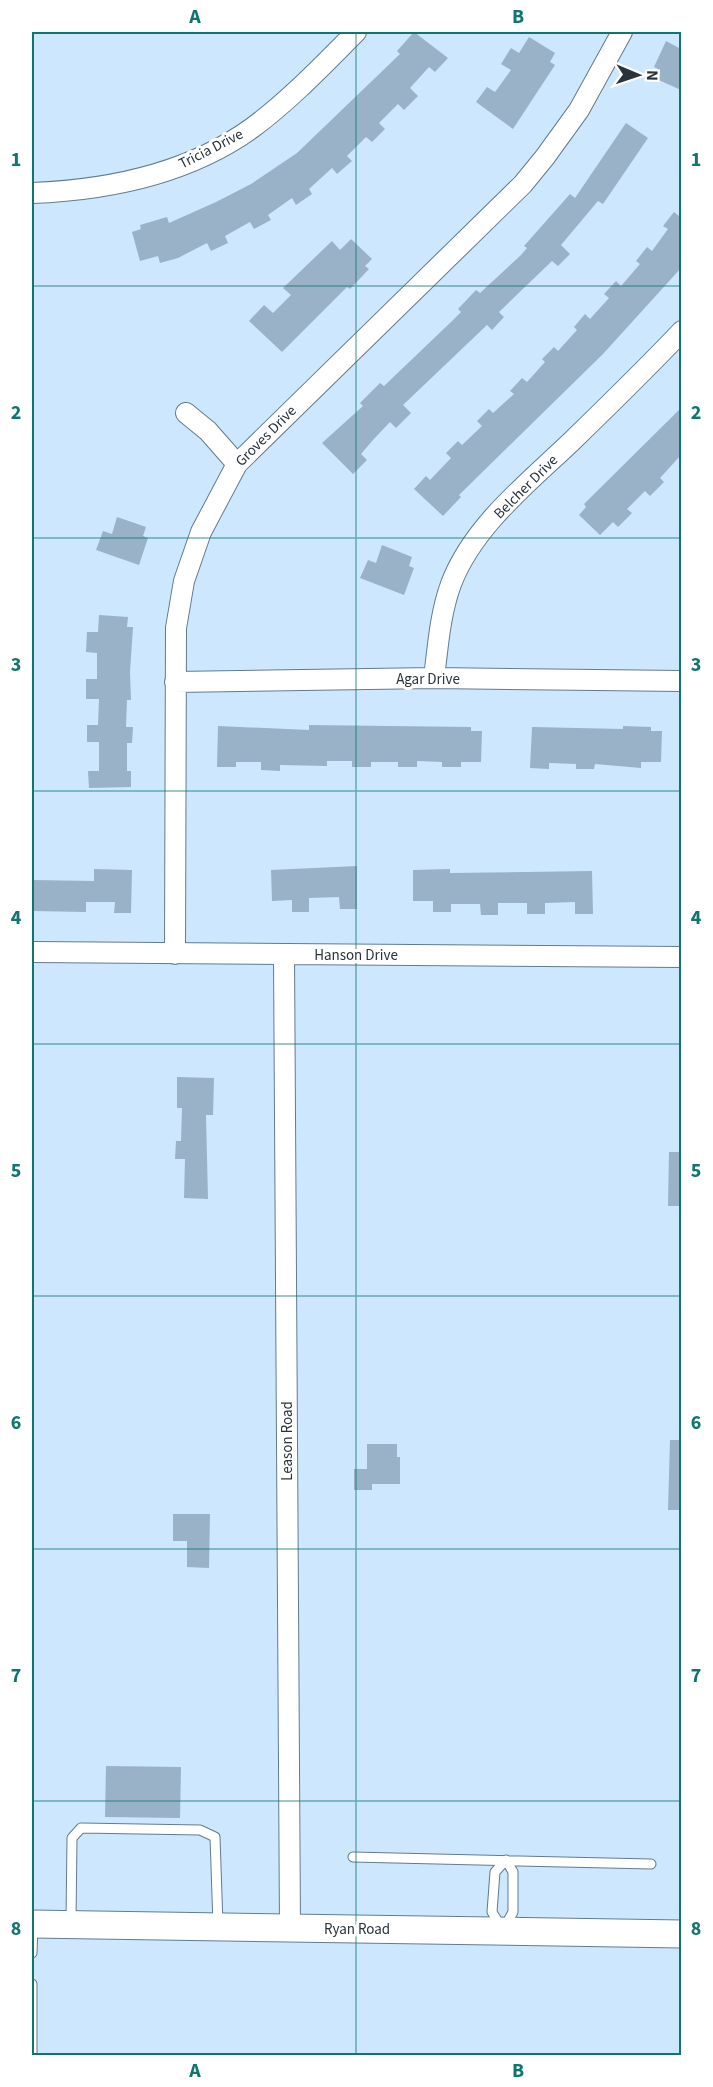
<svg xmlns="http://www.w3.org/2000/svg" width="713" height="2087" font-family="'Source Sans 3',sans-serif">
<rect width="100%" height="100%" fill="#cde7fe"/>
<path fill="#99b2c8" d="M 414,32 L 448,58 L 435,72 L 429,67 L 410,88 L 418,96 L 404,110 L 398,104 L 379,123 L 385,129 L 372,142 L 366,137 L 347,156 L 352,161 L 337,174 L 332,168 L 309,189 L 312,194 L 296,205 L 292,198 L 268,215 L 271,220 L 254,229 L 250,222 L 225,236 L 228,243 L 211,251 L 207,243 L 178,258 L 160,263 L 158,256 L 140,261 L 132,232 L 141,229 L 140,225 L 167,217 L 169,223 L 216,202 L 251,184 L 297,153 L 400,54 L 397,51 Z
M 529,37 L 555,53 L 550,62 L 555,65 L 513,129 L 476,102 L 487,87 L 495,92 L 511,70 L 501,64 L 511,48 L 519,53 Z
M 666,41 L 681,49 L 681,90 L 654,78 L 658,69 L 654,67 Z
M 626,123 L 648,138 L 603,204 L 598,201 L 561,245 L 570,254 L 558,266 L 552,261 L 499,312 L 504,317 L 492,330 L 487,325 L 403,405 L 411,413 L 396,428 L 390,422 L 373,440 L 361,454 L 367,460 L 353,474 L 322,443 L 363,406 L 360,403 L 380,383 L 384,386 L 451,322 L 461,312 L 458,309 L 476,290 L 480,293 L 521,255 L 527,248 L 524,246 L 570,194 L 575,198 Z
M 674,212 L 679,216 L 681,212 L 681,268 L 603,354 L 459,495 L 461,497 L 443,516 L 414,489 L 426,476 L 430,480 L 451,458 L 446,453 L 458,441 L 462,445 L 482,426 L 477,421 L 489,409 L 493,413 L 514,394 L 510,391 L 522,378 L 527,382 L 545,362 L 542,359 L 554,347 L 558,351 L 577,330 L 574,327 L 585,314 L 590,319 L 609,298 L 604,294 L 616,281 L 621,286 L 640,264 L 636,261 L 647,247 L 652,251 L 668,229 L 663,226 Z
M 351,239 L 372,259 L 365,266 L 369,269 L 350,289 L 347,287 L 282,352 L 249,321 L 264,305 L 273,313 L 291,295 L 283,288 L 332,241 L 340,250 Z
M 681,408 L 681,455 L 660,478 L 664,482 L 650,496 L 645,491 L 627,509 L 632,513 L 618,527 L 613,522 L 600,535 L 579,515 L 586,507 L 584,504 Z
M 117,517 L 146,527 L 143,536 L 148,538 L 139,565 L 96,550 L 103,531 L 112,534 Z
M 382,545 L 412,557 L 409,566 L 414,568 L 404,595 L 360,578 L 368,560 L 376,563 Z
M 99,615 L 128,617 L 127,627 L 133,627 L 130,672 L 131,700 L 127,700 L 126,727 L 133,727 L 132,743 L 127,743 L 127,771 L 131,771 L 131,787 L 89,788 L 88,771 L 99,771 L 99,742 L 87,742 L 87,725 L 98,725 L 99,699 L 86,699 L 86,679 L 97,679 L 97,653 L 86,652 L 87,632 L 98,632 Z
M 309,725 L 471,727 L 471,731 L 482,731 L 481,762 L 461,762 L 461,767 L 442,767 L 442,762 L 417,761 L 417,767 L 398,767 L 398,762 L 371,762 L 371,767 L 352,767 L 352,761 L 327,761 L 327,766 L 280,765 L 280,771 L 261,770 L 261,762 L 236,762 L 236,767 L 217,767 L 218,726 L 309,730 Z
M 623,726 L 651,727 L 651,731 L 662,731 L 661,762 L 641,762 L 641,768 L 595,764 L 594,769 L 576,769 L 576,764 L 549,763 L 549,769 L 530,768 L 532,727 L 623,729 Z
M 357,866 L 357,909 L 340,909 L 339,897 L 309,898 L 309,912 L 292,912 L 292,900 L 272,901 L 271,870 Z
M 94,869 L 132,870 L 131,913 L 114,913 L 115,902 L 86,902 L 86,912 L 32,911 L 32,880 L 94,881 Z
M 450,869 L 450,873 L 592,871 L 593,914 L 575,914 L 575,902 L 545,903 L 545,914 L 527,914 L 527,903 L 498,903 L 498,915 L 481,915 L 480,904 L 451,904 L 451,912 L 433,912 L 433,901 L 413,901 L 413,870 Z
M 177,1077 L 214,1078 L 213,1115 L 206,1115 L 208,1199 L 184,1198 L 185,1159 L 175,1159 L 176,1141 L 181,1141 L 182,1108 L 177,1108 Z
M 669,1152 L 681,1152 L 681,1206 L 668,1206 Z
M 670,1440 L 681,1440 L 681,1510 L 668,1510 Z
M 367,1444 L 397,1444 L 397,1457 L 400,1457 L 400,1484 L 372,1484 L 372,1490 L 354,1490 L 354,1469 L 367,1469 Z
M 173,1514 L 210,1514 L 209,1568 L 187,1567 L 187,1541 L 173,1541 Z
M 106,1766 L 181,1767 L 180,1818 L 105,1817 Z"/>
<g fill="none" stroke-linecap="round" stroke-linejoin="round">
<g stroke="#637b90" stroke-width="11">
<path id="service" d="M 353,1857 L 651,1864
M 506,1860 L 513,1872 L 513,1912 L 503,1930 L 492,1912 L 495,1872 Z
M 71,1921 L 72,1838 L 81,1828 L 200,1830 L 215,1837 L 218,1925
M 32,1953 L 33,1926
M 32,1984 L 32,2056"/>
</g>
<g stroke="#637b90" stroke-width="22">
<path id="minor" d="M 32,193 C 108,190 188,174 252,128 C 290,100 323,65 356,32
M 186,413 L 208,431 L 237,464
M 434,678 C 438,646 440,614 451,584 C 473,526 528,483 572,441 C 609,405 646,369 682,331
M 175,682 L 434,678 L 682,681
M 32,952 L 682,957
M 175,954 L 176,628 L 184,581 L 201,532 L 237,464 L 523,184 L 545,157 L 579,110 L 622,32
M 284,954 L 290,1928"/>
</g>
<g stroke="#637b90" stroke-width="29">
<path id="secondary" d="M 32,1924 L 682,1934"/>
</g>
<use href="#service" stroke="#fff" stroke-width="9"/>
<use href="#minor" stroke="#fff" stroke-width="20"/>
<use href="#secondary" stroke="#fff" stroke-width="27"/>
</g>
<path fill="none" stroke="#0f766e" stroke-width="1.5" stroke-opacity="0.55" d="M 356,32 L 356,2056M 32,286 L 682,286M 32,538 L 682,538M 32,791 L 682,791M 32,1044 L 682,1044M 32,1296 L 682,1296M 32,1549 L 682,1549M 32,1801 L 682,1801"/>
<g text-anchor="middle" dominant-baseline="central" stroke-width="6" stroke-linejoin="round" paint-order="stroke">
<g font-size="15" fill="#29333c" stroke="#fff">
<text transform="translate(211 149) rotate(-27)">Tricia Drive</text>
<text transform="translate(266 436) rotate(-45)">Groves Drive</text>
<text transform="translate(526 487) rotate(-45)">Belcher Drive</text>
<text x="428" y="679">Agar Drive</text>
<text x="356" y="955">Hanson Drive</text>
<text transform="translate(287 1441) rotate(-90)">Leason Road</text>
<text x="357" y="1929">Ryan Road</text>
</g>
</g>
<rect width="713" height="2087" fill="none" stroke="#ffffff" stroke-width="66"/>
<g transform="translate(638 75) rotate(92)" stroke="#ffffff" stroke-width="4.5" paint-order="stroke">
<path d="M0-4.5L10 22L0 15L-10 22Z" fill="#29333c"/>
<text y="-9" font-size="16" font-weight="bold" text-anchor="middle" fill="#29333c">N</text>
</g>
<rect x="33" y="33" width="647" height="2021" fill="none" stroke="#0f766e" stroke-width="2"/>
<g font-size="20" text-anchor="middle" font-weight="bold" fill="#0f766e">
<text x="195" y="23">A</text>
<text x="518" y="23">B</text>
<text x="16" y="166">1</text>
<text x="696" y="166">1</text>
<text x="16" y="419">2</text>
<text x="696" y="419">2</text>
<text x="16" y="671">3</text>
<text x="696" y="671">3</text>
<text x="16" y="924">4</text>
<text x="696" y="924">4</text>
<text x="16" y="1177">5</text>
<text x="696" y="1177">5</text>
<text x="16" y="1429">6</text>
<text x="696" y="1429">6</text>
<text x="16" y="1682">7</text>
<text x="696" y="1682">7</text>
<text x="16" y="1935">8</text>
<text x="696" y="1935">8</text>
<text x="195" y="2077">A</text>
<text x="518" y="2077">B</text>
</g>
</svg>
